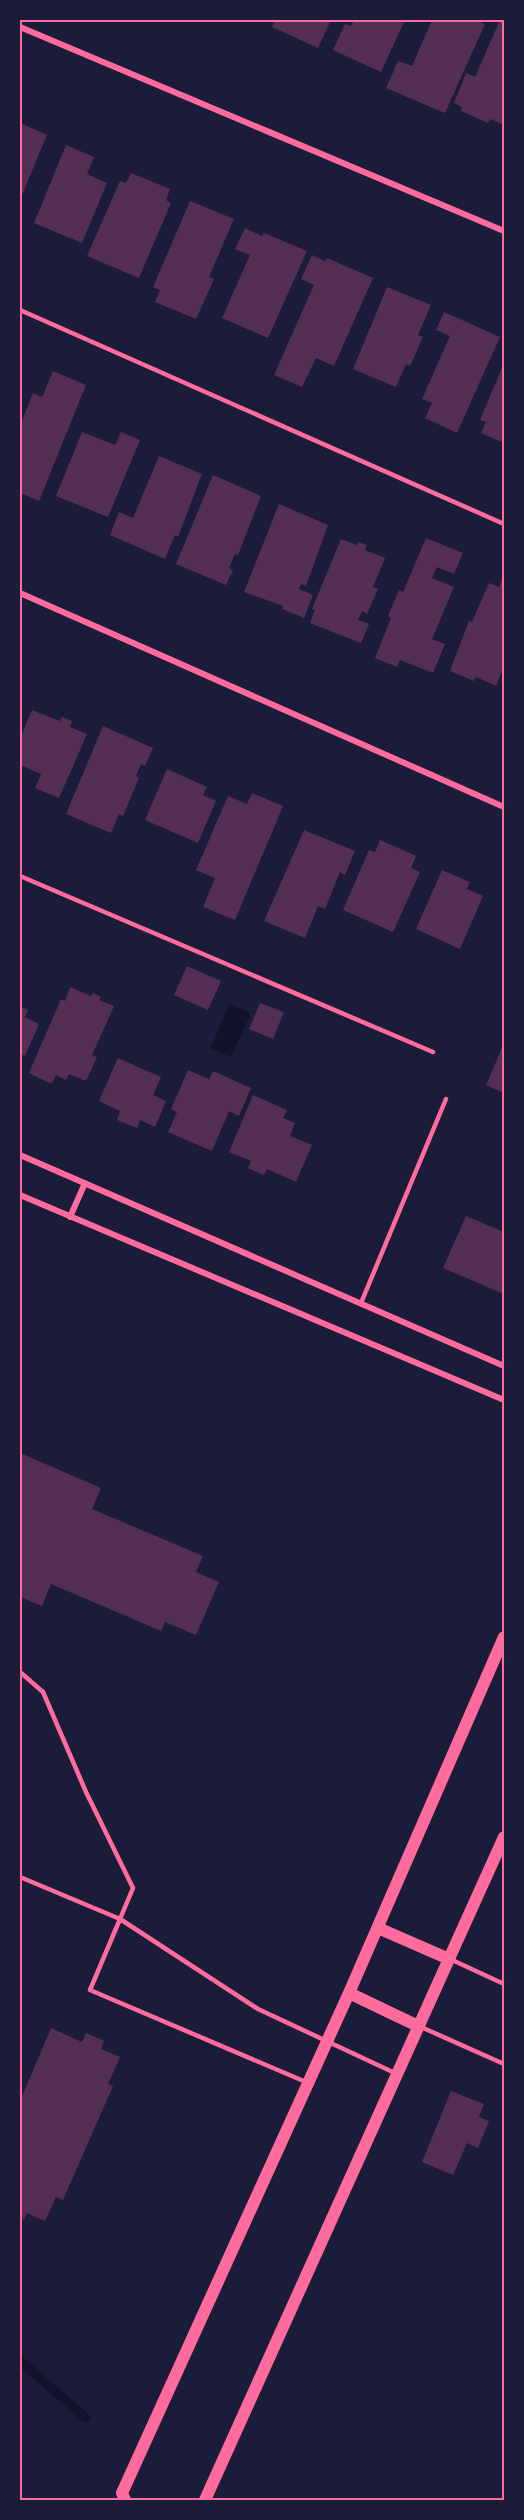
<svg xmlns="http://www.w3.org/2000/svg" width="524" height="2520" font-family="Overpass,sans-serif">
<rect width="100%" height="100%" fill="#1b1b3a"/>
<path fill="#12122b" d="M 229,1004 L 251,1013 L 231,1057 L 211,1048 Z"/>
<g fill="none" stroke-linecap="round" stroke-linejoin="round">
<path stroke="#12122b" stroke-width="9" d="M 20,2361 L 86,2418"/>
</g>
<path fill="#542f53" d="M 275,20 L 331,20 L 318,48 L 272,27 Z
M 354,20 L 405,20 L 381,72 L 333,50 L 345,24 L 351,26 Z
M 432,20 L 475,20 L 485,24 L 445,113 L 386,88 L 398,61 L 412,66 Z
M 500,20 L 504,22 L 504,125 L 490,119 L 488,123 L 461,111 L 462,107 L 454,103 L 466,73 L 475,77 Z
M 20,123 L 47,135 L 20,200 Z
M 66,145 L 94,157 L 87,174 L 107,183 L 82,243 L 34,223 Z
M 131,173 L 170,189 L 166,200 L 171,203 L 139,278 L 87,256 L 120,181 L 126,183 Z
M 190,201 L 234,219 L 209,277 L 214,279 L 196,319 L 155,302 L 160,290 L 153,287 Z
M 245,228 L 262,236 L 264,233 L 307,251 L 268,338 L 222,318 L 250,255 L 235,249 Z
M 312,255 L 325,261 L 327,258 L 373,278 L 334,366 L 316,358 L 302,387 L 274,375 L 314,285 L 301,279 Z
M 387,287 L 431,305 L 418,335 L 423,337 L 410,366 L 406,364 L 396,387 L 353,369 Z
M 444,312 L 500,337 L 457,433 L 425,418 L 432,403 L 422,399 L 450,336 L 436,330 Z
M 504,363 L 504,443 L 481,433 L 486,422 L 480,420 Z
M 53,371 L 86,385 L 39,501 L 20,493 L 20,426 L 33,393 L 42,397 Z
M 82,432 L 115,445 L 121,432 L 140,440 L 108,517 L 56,496 Z
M 159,456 L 202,474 L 178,537 L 175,535 L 165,559 L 110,535 L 119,512 L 133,518 Z
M 213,475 L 261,496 L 238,555 L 235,554 L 229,568 L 233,570 L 226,585 L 176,564 Z
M 279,504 L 328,525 L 306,586 L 301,584 L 299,589 L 313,595 L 304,618 L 282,609 L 283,606 L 244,592 Z
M 426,538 L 463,553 L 454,574 L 437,567 L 432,578 L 454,587 L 432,639 L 445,644 L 433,673 L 400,660 L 397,667 L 375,658 L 391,618 L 388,616 L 399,590 L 403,592 Z
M 341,539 L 357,545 L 358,542 L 367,545 L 365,550 L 385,558 L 373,587 L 378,589 L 367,614 L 362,611 L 358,620 L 369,624 L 361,643 L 310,623 L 315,610 L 312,609 Z
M 502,579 L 504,580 L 504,672 L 501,673 L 496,686 L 476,677 L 474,681 L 450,671 L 469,621 L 472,622 L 489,583 L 499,587 Z
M 32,710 L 60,721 L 62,717 L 72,721 L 70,727 L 87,734 L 59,798 L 35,788 L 41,774 L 20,765 L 20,738 Z
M 103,726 L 153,748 L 145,766 L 141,764 L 136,776 L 139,778 L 123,816 L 119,814 L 111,833 L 66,814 Z
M 167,769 L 207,787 L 203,795 L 216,801 L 198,843 L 145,820 Z
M 252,793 L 283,806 L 235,920 L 203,907 L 215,878 L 196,870 L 228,796 L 247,804 Z
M 304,830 L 355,851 L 345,875 L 340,872 L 325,909 L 318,906 L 305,938 L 264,921 Z
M 380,840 L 416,856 L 411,868 L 420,872 L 393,932 L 343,910 L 369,850 L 375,852 Z
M 442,870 L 470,882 L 467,889 L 483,896 L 460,949 L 416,929 Z
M 187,966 L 221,981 L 208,1010 L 174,995 Z
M 70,987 L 91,996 L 93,993 L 101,997 L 99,1000 L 114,1006 L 92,1055 L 97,1057 L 86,1081 L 69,1074 L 66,1080 L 56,1075 L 52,1083 L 47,1082 L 29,1073 L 61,999 L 65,1001 Z
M 260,1003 L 284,1012 L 273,1039 L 249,1029 Z
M 20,1006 L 28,1010 L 25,1017 L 39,1024 L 25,1056 L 20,1054 Z
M 504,1043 L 504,1093 L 486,1085 Z
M 118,1058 L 161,1077 L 153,1095 L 166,1101 L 155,1127 L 140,1120 L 137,1128 L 117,1120 L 120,1111 L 99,1101 Z
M 188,1070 L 209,1079 L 213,1071 L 251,1088 L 239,1116 L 229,1111 L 212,1151 L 168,1132 L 177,1112 L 171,1109 Z
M 253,1095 L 287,1110 L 283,1118 L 295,1123 L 290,1136 L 312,1145 L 296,1182 L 267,1169 L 264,1175 L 248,1168 L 251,1161 L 229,1152 Z
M 466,1216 L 504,1232 L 504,1294 L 443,1268 Z
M 20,1453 L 101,1488 L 92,1509 L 203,1556 L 196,1572 L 219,1582 L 196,1635 L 165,1622 L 161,1631 L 51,1584 L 42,1606 L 20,1597 Z
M 51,2028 L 82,2042 L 86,2033 L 104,2041 L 101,2049 L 120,2057 L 108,2084 L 113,2086 L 63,2200 L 56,2197 L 45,2221 L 27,2213 L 24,2220 L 20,2218 L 20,2101 Z
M 451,2091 L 484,2104 L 479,2117 L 489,2121 L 478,2148 L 467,2143 L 453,2175 L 422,2162 Z"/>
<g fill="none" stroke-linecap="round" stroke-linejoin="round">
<path stroke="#ff6b9d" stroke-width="4.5" d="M 20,310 L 504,524
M 20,876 L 433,1052
M 361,1303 L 446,1099
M 20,1672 L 43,1692 L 86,1792 L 133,1888 L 120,1919 L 20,1877
M 450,1959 L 504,1984
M 421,2027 L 504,2064
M 306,2082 L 90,1990 L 120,1919 L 258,2009 L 397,2074"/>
<path stroke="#ff6b9d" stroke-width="6" d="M 20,27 L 504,231
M 20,593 L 504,807
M 20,1155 L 504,1366
M 20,1195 L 504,1400
M 70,1217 L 85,1183"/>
<path stroke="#ff6b9d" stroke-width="12" d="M 378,1928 L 449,1959
M 349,1993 L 418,2026
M 125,2500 L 122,2493 L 349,1993 L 504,1637
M 205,2500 L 504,1837"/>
</g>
<rect width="524" height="2520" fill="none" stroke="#1b1b3a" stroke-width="42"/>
<rect x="21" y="21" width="482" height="2478" fill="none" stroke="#ff6b9d" stroke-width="2"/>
</svg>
